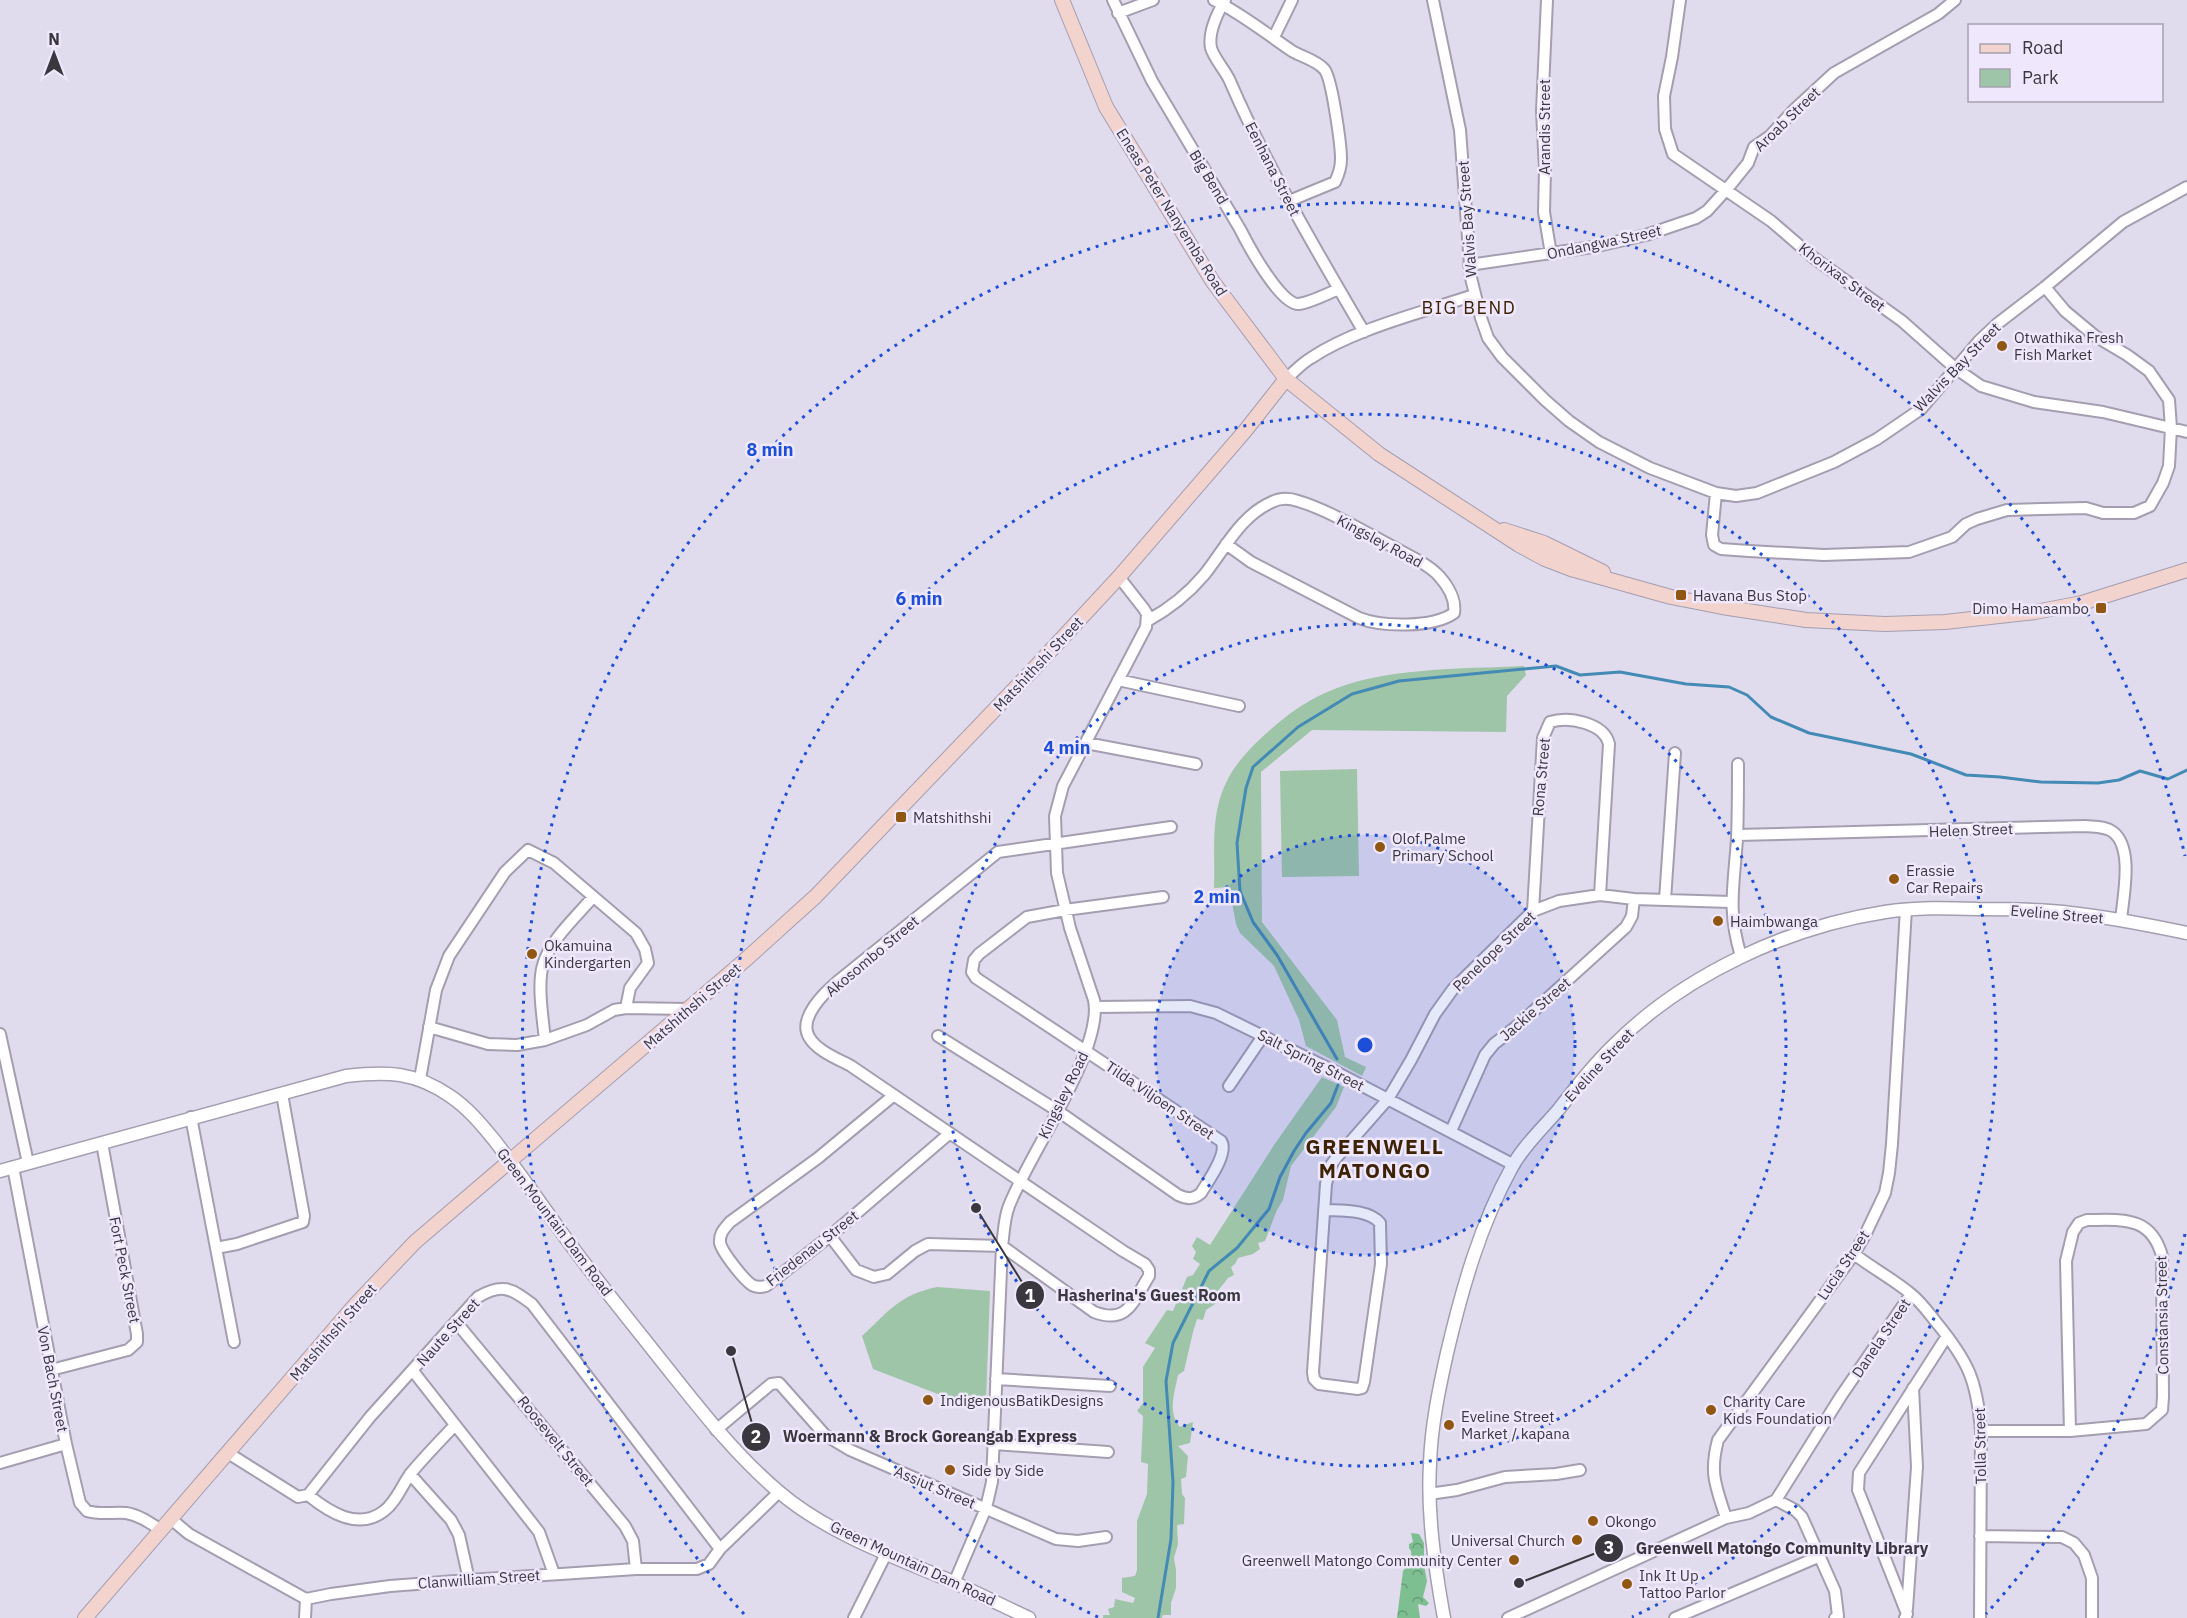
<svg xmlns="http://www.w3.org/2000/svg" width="2187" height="1618" font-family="'IBM Plex Sans',sans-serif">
<defs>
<pattern id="forest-crowns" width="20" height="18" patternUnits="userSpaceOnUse" patternTransform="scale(1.5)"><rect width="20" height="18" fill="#7dbf90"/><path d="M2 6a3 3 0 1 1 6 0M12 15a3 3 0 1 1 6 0" fill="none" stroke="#679c77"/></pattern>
</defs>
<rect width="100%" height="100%" fill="#e1dbee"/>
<path fill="#9ec5a8" d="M 1524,666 L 1526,675 L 1507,696 L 1506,732 L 1312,730 L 1261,772 L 1262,922 L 1337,1020 L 1345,1057 L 1366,1067 L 1362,1076 L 1306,1046 L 1299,1020 L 1274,966 L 1240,933 L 1236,924 L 1229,887 L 1214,888 C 1215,861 1212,832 1218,806 C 1224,779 1239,759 1258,741 C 1278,722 1300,704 1325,693 C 1381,667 1462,669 1524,666 Z
M 1357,769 L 1359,876 L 1282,877 L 1280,771 Z
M 1322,1077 L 1344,1087 L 1336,1107 L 1291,1166 L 1283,1200 L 1277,1210 L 1265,1241 L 1258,1243 L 1260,1249 L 1253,1254 L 1238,1258 L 1235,1264 L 1231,1267 L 1234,1275 L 1228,1278 L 1217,1292 L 1221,1296 L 1216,1300 L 1215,1304 L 1206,1310 L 1203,1320 L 1197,1319 L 1193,1332 L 1184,1371 L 1178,1375 C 1175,1391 1167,1413 1180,1427 L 1193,1422 L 1190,1443 L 1178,1446 L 1188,1456 L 1186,1477 L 1181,1479 L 1182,1494 L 1185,1498 L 1184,1524 L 1177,1525 L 1178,1544 L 1174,1558 L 1176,1570 L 1176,1588 L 1171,1603 L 1171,1615 L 1163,1615 L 1162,1618 L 1103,1618 L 1103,1615 L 1110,1615 L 1108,1609 L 1114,1607 L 1115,1599 L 1133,1603 L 1135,1598 L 1122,1592 L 1122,1578 L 1135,1576 L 1137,1570 L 1137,1521 L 1147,1494 L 1148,1464 L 1141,1462 L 1143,1416 L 1137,1411 L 1143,1403 L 1143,1367 L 1155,1348 L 1145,1343 L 1167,1310 L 1173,1311 L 1187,1277 L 1193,1275 L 1200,1264 L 1193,1259 L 1196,1252 L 1192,1246 L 1197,1237 L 1210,1245 L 1274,1145 Z
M 937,1287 L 990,1291 L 986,1402 L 956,1401 L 873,1369 L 862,1336 C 889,1311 899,1295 937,1287 Z"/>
<path fill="url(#forest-crowns)" d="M 1411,1533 L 1419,1534 L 1424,1543 L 1424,1565 L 1427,1581 L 1423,1597 L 1429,1603 L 1426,1606 L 1418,1604 L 1420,1618 L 1397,1618 L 1403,1571 L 1407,1566 L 1412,1566 L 1411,1551 L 1409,1548 L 1409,1544 L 1413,1542 Z"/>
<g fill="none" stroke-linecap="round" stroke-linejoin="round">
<path stroke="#438ab4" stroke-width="3" d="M 1337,1059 L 1277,955 L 1253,922 L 1240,891 L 1237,843 L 1246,788 L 1253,767 L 1298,727 L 1352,694 L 1399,681 L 1556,666 L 1580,675 L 1620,672 L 1686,684 L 1729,687 L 1747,695 L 1771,717 L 1809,733 L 1911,754 L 1966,775 L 2000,777 L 2041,782 L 2098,783 L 2119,780 L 2140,771 L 2168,779 L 2187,770
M 1158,1618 L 1171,1539 L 1173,1482 L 1166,1381 L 1173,1343 L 1209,1271 L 1237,1248 L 1269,1209 L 1280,1177 L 1294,1151 L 1306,1133 L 1331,1103 L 1338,1085"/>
<g stroke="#a49eb0" stroke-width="14">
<path id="minor" d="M 1113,0 L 1152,81 L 1240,229 C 1248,245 1281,306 1299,304 C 1312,302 1326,294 1339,289
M 1214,0 C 1242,14 1267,34 1292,51 C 1302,57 1316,60 1324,69 C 1332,77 1341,146 1341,159 C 1341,168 1339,174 1335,182 L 1289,201
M 1225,0 C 1218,12 1208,33 1211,48 C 1214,58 1224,69 1229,79 C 1267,167 1316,250 1364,332
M 1433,0 L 1460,130 L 1471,278 L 1481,318 L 1488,338 L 1502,357 L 1545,400 L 1569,421 L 1599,442 L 1650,468 L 1716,493 L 1736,496 L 1757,493 L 1834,462 L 1877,439 L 1921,409 L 1979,341 L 1997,324 L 2045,287 L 2123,222 L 2187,187
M 1547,0 L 1542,111 L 1545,170 L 1544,212 L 1551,254
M 1680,0 L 1672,57 L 1664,96 L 1665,129 L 1673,154 L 1771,221 L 1814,258 L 1902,321 L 1955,368 L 1981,386 L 2034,402 L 2103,412 L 2187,432
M 1118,13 L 1153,0
M 1274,37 L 1292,0
M 1469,265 L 1593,247 L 1646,235 L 1696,218 L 1707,211 L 1727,189 L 1748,163 L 1754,147 L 1770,136 L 1794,110 L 1834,73 L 1938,14 L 1955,0
M 1286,379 C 1294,372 1302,363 1311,358 C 1354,329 1424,312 1474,295
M 1716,493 L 1712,535 L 1714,545 L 1721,549 L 1749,551 L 1824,555 L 1909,552 L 1952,537 L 1966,524 L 1977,519 L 2007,510 L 2086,508 L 2103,513 L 2134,513 L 2150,506 L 2163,483 L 2169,466 L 2171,428 L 2169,400 L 2149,371 L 2127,355 L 2095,336 L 2065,311 L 2045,287
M 1147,621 C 1169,609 1188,594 1204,575 C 1225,549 1240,516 1272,502 C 1280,498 1289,498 1298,501 C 1329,510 1368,534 1397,549 C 1411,557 1428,564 1439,576 C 1448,586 1456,600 1454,613 C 1433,628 1382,627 1359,618 L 1251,562 L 1226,544
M 1118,680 L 1239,706
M 1086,743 L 1196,764
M 1738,764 C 1738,789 1738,814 1737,839 C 1734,885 1727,911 1741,956
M 1737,835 L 2085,826 C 2095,827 2105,826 2113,832 C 2134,848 2123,897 2121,920
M 1665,900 L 1675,753
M 1533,911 L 1543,738 L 1550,722 C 1569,716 1604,723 1609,744 L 1600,895
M 1096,1007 L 1190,1006 L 1216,1013 L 1332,1070 L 1514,1165
M 429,1027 L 488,1044 L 517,1045 L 545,1040 L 587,1025 L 614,1010 L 626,1008 L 688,1009
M 0,1034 L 28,1163
M 938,1036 L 1058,1111 L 1178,1195 C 1187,1199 1193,1200 1201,1193 C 1208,1181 1229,1153 1221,1141 L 976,978 L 972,972 L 974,960 L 979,954 L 1027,917 L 1065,910 L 1163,897
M 545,1040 C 543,1020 537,984 543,965 C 549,941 577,916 593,897
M 420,1079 L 436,990 L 449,956 L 505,872 L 528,850 L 554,863 L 636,933 L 645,949 L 648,963 L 630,988 L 626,1008
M 1229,1086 L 1263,1036
M 894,1095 L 818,1158 L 730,1222 C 725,1228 719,1233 720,1243 C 722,1252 744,1280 752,1285 C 757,1288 761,1287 766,1286 L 830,1236 L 950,1133
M 191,1117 L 234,1342
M 1451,1131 L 1485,1055 L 1494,1044 L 1517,1026 L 1626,927 L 1632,916 L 1634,899
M 13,1167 L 66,1444 L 80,1503 L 87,1511 C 100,1515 113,1512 126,1513 C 139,1515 150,1523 161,1530
M 1324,1210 C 1341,1211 1368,1209 1380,1223 L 1381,1264 L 1364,1382 L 1362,1388 L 1358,1389 L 1319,1384 L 1314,1379 L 1313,1372 L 1326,1184 L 1331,1165 L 1337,1157 L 1388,1099 L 1411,1060 L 1435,1014 L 1453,989 L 1533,911 L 1559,901 L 1600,895 L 1634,899 L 1731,902
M 2087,1220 C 2121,1220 2151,1215 2162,1256 L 2163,1397 L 2162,1410 L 2146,1424 L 2070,1431 L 2066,1261 L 2073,1232 L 2079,1223 Z
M 830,1236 L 856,1270 L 874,1277 L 887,1274 L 915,1251 L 928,1244 L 1002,1246 L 1094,1312 C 1128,1325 1133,1301 1149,1276 L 1149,1270 L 1145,1264 L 1123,1251 L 851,1066 C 838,1059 817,1051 809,1037 C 798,1018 824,993 837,982 L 998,852 L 1171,827
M 216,1248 L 237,1244 L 303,1222 L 304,1216 L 282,1094
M 1854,1254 C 1872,1268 1893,1279 1911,1294 C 1921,1302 1928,1312 1936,1322 C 1968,1361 1977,1380 1981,1431 L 1980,1618
M 456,1322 L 625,1526 L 633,1541 L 636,1569
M 51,1370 L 128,1350 L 137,1342 L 137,1334 L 102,1143
M 413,1371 L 539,1532 L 554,1574
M 996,1379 L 1110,1386
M 716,1430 L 771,1384 L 779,1383 L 825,1435 L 850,1450 L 1056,1539 L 1078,1541 L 1106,1537
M 1981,1431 L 2070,1431
M 994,1444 L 1108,1452
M 228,1453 L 298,1497 L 308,1495 L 370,1417 L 478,1297 C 502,1283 511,1288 532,1304 L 720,1549
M 0,1463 L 66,1444
M 410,1474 L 451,1520 L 459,1535 L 469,1580
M 1429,1494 L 1457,1490 L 1505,1477 L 1556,1474 L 1580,1470
M 308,1495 C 329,1512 358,1531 384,1511 C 396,1502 402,1485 411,1473 C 425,1456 440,1441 455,1425
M 1776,1500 L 1795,1510 L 1802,1517 L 1835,1591 L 1838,1616 L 1835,1618
M 1726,1518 C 1716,1486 1709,1474 1718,1440 L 1854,1254 L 1865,1235 L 1885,1193 L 1889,1173 L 1892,1144 L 1906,909
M 171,1519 L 189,1534 L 306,1599 L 331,1594 L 390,1586 L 469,1580 L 636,1569 L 697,1569 L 709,1564 L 720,1549 L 779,1492
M 1980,1536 L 2062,1537 L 2074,1543 L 2084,1555 L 2092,1578 L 2092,1618
M 954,1583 L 986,1508 L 992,1482 L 1002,1246 C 1004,1233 1004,1218 1009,1206 C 1028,1156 1104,1049 1094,1000 L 1070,928 L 1057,873 L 1055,816 L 1063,786 L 1146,627 L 1147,614 L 1144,609 L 1119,577
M 1907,1609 L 1917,1467 L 1913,1388
M 305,1618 L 306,1599
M 854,1618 L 886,1554
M 1508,1618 L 1726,1518 L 1749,1513 L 1776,1500 L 1841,1396 L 1911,1294
M 1675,1618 L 1818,1557
M 1905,1618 L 1907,1614 L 1858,1490 L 1859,1473 L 1947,1336"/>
</g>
<g stroke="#a49eb0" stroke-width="15">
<path id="tertiary" d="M 0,1171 L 346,1076 C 388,1071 415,1072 450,1096 C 468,1108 481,1124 495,1141 C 518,1171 540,1202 562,1233 C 593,1276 627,1317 660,1359 C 697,1405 732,1452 778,1491 C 825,1532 894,1557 951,1581 C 977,1593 1003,1606 1029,1618
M 1444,1618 C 1435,1568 1427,1514 1430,1464 C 1431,1427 1439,1389 1447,1353 C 1462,1289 1480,1225 1512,1167 C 1524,1145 1543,1128 1559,1109 C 1577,1086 1595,1063 1616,1043 C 1686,974 1788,927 1885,912 C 1916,907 1947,908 1978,909 C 2009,909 2040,909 2071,913 C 2110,917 2148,925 2187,933"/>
</g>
<g stroke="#a49eb0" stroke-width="16">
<path id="secondary" d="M 1062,0 L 1106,107 L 1213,282 L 1286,379 L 1379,454 L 1519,545 L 1545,559 L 1571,569 L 1671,597 L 1722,607 L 1806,620 L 1885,624 L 1945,622 L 2035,612 L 2082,603 L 2187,570
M 1504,530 L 1544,543 L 1603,572
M 85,1618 L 356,1304 L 415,1242 L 744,961 L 816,896 L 1028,675 L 1119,577 L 1245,431 L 1286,379"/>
</g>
<use href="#minor" stroke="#fff" stroke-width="10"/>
<use href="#tertiary" stroke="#fff" stroke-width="12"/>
<use href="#secondary" stroke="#f2d3cd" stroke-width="14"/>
</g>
<circle cx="1365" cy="1045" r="210" fill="#1d4ed8" fill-opacity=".12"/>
<g fill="none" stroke="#1d4ed8" stroke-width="3" stroke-dasharray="3 6">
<circle cx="1365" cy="1045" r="210"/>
<circle cx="1365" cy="1045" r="421"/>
<path d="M1098 1617A631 631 0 1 1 1632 1617"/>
<path d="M2185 1234A842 842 0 0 1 1986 1614M744 1614A842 842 0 1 1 2185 856"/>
</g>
<g fill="#905713" stroke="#efe8fc" stroke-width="2">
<circle cx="2002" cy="346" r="6"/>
<rect x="1675" y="589" width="12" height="12" rx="3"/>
<rect x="2095" y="602" width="12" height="12" rx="3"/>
<rect x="895" y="811" width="12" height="12" rx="3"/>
<circle cx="1380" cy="847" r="6"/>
<circle cx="1894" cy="879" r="6"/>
<circle cx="1718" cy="921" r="6"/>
<circle cx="532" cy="954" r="6"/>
<circle cx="928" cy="1400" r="6"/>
<circle cx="1711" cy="1410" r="6"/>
<circle cx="1449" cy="1425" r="6"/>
<circle cx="950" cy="1470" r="6"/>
<circle cx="1593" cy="1521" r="6"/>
<circle cx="1577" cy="1540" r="6"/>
<circle cx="1514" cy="1560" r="6"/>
<circle cx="1627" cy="1584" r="6"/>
</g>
<g text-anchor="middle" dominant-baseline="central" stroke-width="5" stroke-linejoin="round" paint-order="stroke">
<g font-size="15" fill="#3a373f" stroke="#efe8fc">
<text transform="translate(1787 119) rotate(-44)">Aroab Street</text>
<text transform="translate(1544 127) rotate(-90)">Arandis Street</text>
<text transform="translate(1273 169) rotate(63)">Eenhana Street</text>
<text transform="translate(1209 177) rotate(59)">Big Bend</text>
<text transform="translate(1172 212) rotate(58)">Eneas Peter Nanyemba Road</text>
<text transform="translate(1467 219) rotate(-94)">Walvis Bay Street</text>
<text transform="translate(1604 242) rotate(-12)">Ondangwa Street</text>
<text transform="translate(1842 277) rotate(37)">Khorixas Street</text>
<text transform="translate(1957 367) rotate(-46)">Walvis Bay Street</text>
<text transform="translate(1380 541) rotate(28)">Kingsley Road</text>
<text transform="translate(1038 664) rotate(-47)">Matshithshi Street</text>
<text transform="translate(1541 777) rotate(-85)">Rona Street</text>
<text transform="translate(1971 830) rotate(-2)">Helen Street</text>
<text transform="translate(2057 914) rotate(5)">Eveline Street</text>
<text transform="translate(1494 951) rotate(-44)">Penelope Street</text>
<text transform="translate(872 956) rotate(-40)">Akosombo Street</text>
<text transform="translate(692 1006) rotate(-41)">Matshithshi Street</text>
<text transform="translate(1535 1009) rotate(-41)">Jackie Street</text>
<text transform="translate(1311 1060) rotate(27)">Salt Spring Street</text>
<text transform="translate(1599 1065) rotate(-47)">Eveline Street</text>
<text transform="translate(1063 1095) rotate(-64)">Kingsley Road</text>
<text transform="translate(1160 1100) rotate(34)">Tilda Viljoen Street</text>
<text transform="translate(555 1222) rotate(53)">Green Mountain Dam Road</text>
<text transform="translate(812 1248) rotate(-38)">Friedenau Street</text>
<text transform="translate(1843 1265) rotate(-56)">Lucia Street</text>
<text transform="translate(125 1270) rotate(79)">Fort Peck Street</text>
<text transform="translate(2162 1315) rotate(-91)">Constansia Street</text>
<text transform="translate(333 1332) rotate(-49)">Matshithshi Street</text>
<text transform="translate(448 1332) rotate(-48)">Naute Street</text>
<text transform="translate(1881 1338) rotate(-56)">Danela Street</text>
<text transform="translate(53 1379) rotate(79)">Von Bach Street</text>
<text transform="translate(556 1441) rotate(51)">Roosevelt Street</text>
<text transform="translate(1980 1446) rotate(-91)">Tolla Street</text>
<text transform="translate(935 1487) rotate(23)">Assiut Street</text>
<text transform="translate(913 1563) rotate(25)">Green Mountain Dam Road</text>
<text transform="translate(479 1579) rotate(-4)">Clanwilliam Street</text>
</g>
<g font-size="15" fill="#3a373f" stroke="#efe8fc" text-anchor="start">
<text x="2014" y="337">Otwathika Fresh<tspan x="2014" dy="17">Fish Market</tspan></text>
<text x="1693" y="595">Havana Bus Stop</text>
<text x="2089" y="608" text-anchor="end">Dimo Hamaambo</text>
<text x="913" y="817">Matshithshi</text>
<text x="1392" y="838">Olof Palme<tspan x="1392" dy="17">Primary School</tspan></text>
<text x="1906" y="870">Erassie<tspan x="1906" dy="17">Car Repairs</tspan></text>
<text x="1730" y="921">Haimbwanga</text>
<text x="544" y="945">Okamuina<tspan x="544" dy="17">Kindergarten</tspan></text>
<text x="940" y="1400">IndigenousBatikDesigns</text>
<text x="1723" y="1401">Charity Care<tspan x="1723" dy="17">Kids Foundation</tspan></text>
<text x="1461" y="1416">Eveline Street<tspan x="1461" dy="17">Market / kapana</tspan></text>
<text x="962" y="1470">Side by Side</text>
<text x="1605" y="1521">Okongo</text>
<text x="1565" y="1540" text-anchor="end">Universal Church</text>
<text x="1502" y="1560" text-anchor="end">Greenwell Matongo Community Center</text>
<text x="1639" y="1575">Ink It Up<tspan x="1639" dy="17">Tattoo Parlor</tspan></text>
</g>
<g font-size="18" letter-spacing="1.5" fill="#3e2204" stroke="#efe8fc">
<text x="1469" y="307">BIG BEND</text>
</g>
<g font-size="21" font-weight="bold" letter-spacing="1.5" fill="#3e2204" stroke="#efe8fc">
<text x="1375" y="1146">GREENWELL<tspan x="1375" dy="24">MATONGO</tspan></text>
</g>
</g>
<circle cx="1365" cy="1045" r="9" fill="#1d4ed8" stroke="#efe8fc" stroke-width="3"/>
<g font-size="18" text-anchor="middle" font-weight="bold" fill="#1d4ed8" stroke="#efe8fc" stroke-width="5" stroke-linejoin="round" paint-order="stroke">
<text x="770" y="456">8 min</text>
<text x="919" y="605">6 min</text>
<text x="1067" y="754">4 min</text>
<text x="1217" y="903">2 min</text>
</g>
<path fill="none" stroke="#3a373f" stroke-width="2" d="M976 1208L1030 1295M731 1351L756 1437M1519 1583L1609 1548"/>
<g fill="#3a373f" stroke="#efe8fc" stroke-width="2">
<circle cx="976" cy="1208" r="6"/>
<circle cx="731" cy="1351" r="6"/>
<circle cx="1519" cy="1583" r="6"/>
<circle cx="1030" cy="1295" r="15"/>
<circle cx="756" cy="1437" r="15"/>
<circle cx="1609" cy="1548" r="15"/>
</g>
<g font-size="18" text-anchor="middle" font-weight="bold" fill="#fff">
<text x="1030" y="1302">1</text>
<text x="756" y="1443">2</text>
<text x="1609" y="1554">3</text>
</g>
<g font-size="16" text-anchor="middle" font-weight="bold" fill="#3a373f" stroke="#efe8fc" stroke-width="5" stroke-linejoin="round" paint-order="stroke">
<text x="1149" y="1301">Hasherina's Guest Room</text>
<text x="930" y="1442">Woermann &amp; Brock Goreangab Express</text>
<text x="1782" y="1554">Greenwell Matongo Community Library</text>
</g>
<rect x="1968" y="24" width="195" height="78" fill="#efe8fc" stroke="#a7a1b0" stroke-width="1.5"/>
<rect x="1980" y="44" width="30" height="9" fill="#f2d3cd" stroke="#a7a1b0" stroke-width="1.5"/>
<text x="2022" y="54" font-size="18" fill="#3a373f">Road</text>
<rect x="1980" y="69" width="30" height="18" fill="#9ec5a8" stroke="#a7a1b0" stroke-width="1.5"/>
<text x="2022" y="84" font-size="18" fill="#3a373f">Park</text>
<g transform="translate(54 54)" stroke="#efe8fc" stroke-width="4.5" paint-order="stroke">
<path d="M0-4.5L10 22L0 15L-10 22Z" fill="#3a373f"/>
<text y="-9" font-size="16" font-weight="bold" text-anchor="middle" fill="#3a373f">N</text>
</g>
</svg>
